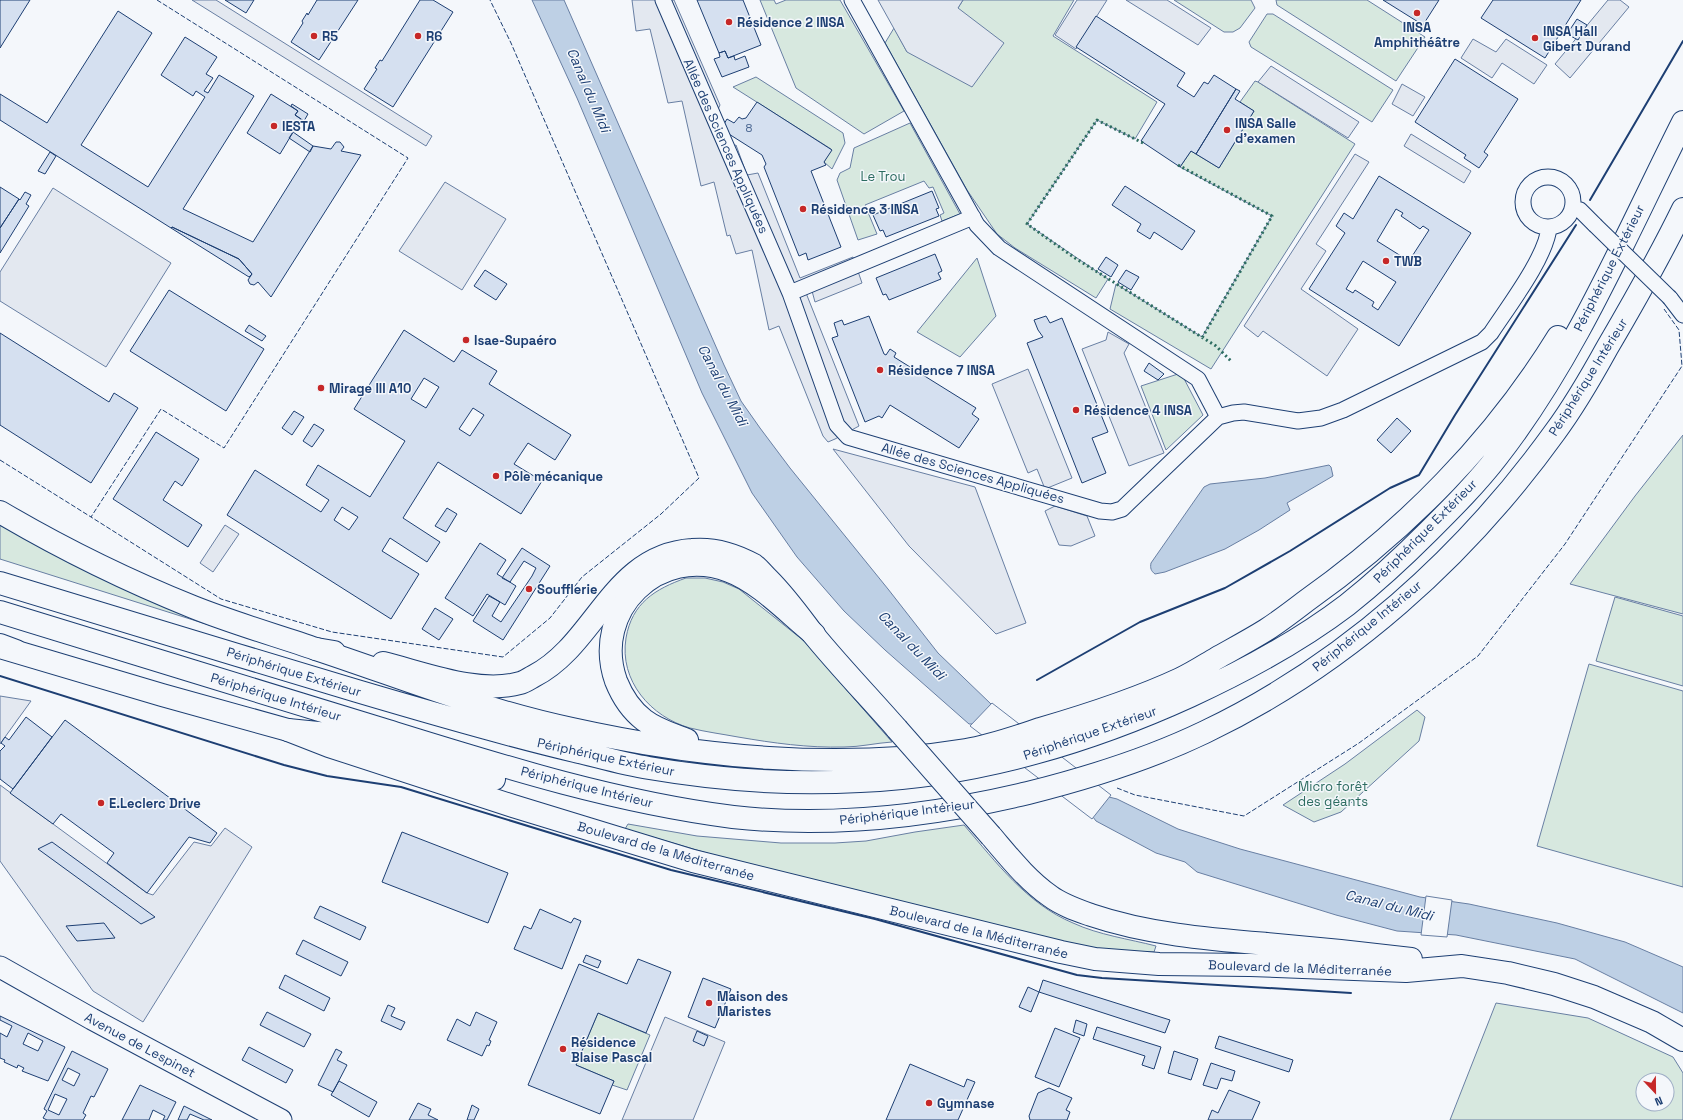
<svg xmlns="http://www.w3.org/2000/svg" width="1683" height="1120" font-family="'Space Grotesk',sans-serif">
<rect width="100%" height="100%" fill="#f4f7fb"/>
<path fill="#d7e8df" stroke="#687fa3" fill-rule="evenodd" d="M 760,0 L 774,0 L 776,4 L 786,0 L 840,0 L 904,111 L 864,134 L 796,88 Z
M 963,0 L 1074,0 L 1053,36 L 1157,102 L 1135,139 L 1097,120 L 1027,224 L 1108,279 L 1096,298 L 1015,248 L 997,234 L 967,190 L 885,43 L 894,28 L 907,52 L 958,8 Z
M 1174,0 L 1251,0 L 1255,8 L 1240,28 L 1233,32 L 1224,32 Z
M 1276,0 L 1367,0 L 1425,37 L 1396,81 L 1277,5 Z
M 1267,14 L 1273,14 L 1393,90 L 1372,122 L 1251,47 L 1249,42 Z
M 756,77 L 843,133 L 845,143 L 832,169 L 824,162 L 831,149 L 733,87 Z
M 1255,81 L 1258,82 L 1355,144 L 1211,369 L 1110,309 L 1116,284 L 1202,337 L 1272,216 L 1180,167 L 1191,151 L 1219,168 L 1254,111 L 1240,102 Z
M 910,123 L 960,214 L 942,221 L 940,215 L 944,213 L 933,187 L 929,188 L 924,181 L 865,205 L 877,234 L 858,240 L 837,180 L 840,173 L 850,168 L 854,148 Z
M 977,258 L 996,316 L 960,357 L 917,332 Z
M 1181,373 L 1203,415 L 1166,450 L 1141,386 Z
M 1683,435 L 1683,614 L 1570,584 L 1635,496 Z
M 0,525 L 92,574 L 225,630 L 0,559 Z
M 686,578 L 705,578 L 723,582 L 739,589 L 804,641 L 892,742 C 876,743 860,747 844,747 C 808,748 773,743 738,737 C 722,734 706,732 690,728 C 651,717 619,681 626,638 C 632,603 655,589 686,578 Z
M 1615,597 L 1683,616 L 1683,686 L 1596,661 Z
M 1589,664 L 1683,691 L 1683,887 L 1537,846 Z
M 1417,710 L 1425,717 L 1419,741 L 1341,812 L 1314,822 L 1283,805 L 1345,764 Z
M 628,824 L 697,836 L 781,843 L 835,843 L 866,841 L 915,832 L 964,825 C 996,862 1027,904 1073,923 C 1099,935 1129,939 1156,946 L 1154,952 L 1119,951 L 1078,946 L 717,856 L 625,829 Z
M 1496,1003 L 1588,1018 L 1673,1057 L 1683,1073 L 1683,1120 L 1450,1120 ZM 1643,1080 L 1667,1080 L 1667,1104 L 1643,1104 Z
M 598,1013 L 650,1035 L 627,1090 L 612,1085 L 614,1081 L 576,1065 Z"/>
<path fill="#e3e8f0" stroke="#687fa3" d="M 192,0 L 216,0 L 432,136 L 426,146 Z
M 632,0 L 674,0 L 720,105 L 710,126 L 721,150 L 736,145 L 747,175 L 758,173 L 800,278 L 853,257 L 862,283 L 815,302 L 812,291 L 806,293 L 859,426 L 835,439 L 828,442 L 823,436 L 779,326 L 769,330 L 752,250 L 736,254 L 730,235 L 727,236 L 714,182 L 701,186 L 682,101 L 668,103 L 650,29 L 636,31 Z
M 878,0 L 963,0 L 958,8 L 1004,43 L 972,87 L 907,52 Z
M 1077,0 L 1107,0 L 1076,49 L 1055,35 Z
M 1126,0 L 1167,0 L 1211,28 L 1198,45 Z
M 1608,0 L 1620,0 L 1629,7 L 1570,78 L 1555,64 Z
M 1473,39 L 1496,52 L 1506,39 L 1547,65 L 1534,84 L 1502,63 L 1492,78 L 1461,58 Z
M 1271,66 L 1359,122 L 1348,138 L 1258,82 Z
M 1402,84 L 1425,97 L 1413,116 L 1392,104 Z
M 1411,134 L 1471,171 L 1464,183 L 1404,146 Z
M 1355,154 L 1369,162 L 1316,244 L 1326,251 L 1301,289 L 1358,329 L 1327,376 L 1263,331 L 1258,337 L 1244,326 Z
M 445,182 L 506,219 L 462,290 L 399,251 Z
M 53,188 L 171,263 L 106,367 L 0,301 L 0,272 Z
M 1108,332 L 1129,344 L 1124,353 L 1164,453 L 1129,466 L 1082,349 L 1106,340 Z
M 1028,369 L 1072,478 L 1045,489 L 1037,469 L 1028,473 L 992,384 Z
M 833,449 L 975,487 L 1026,623 L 996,634 L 909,546 Z
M 1055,506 L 1087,516 L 1095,536 L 1071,546 L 1059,545 L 1045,511 Z
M 225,525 L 239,534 L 213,572 L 200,563 Z
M 0,696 L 31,701 L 0,744 Z
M 0,785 L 147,893 L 153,895 L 194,842 L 211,846 L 225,828 L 252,847 L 143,1022 L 93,991 L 0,861 Z
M 665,1017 L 725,1042 L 693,1120 L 622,1120 Z"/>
<path fill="#bed0e5" stroke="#687fa3" d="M 532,0 L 564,0 L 724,365 L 741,401 L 760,428 L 790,468 L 888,589 L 938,653 L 991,704 L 1109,797 L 1117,799 L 1178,829 L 1240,849 L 1420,897 L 1469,904 L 1557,923 L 1625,942 L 1683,967 L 1683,1013 L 1575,959 L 1456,935 L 1397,931 L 1336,915 L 1197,872 L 1185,862 L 1156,853 L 1096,821 L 1093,817 L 972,724 L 969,724 L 885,650 L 844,611 L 797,557 L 752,493 L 702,393 L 577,98 Z
M 1329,465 L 1331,467 L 1333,476 L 1287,503 L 1290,510 L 1259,530 L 1225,549 L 1165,572 L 1155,574 C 1151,571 1150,568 1151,563 L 1204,487 L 1210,484 L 1265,478 Z"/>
<path fill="#f4f7fb" stroke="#687fa3" d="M 992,703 L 1111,795 L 1092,819 L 970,726 Z
M 1426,896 L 1452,900 L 1447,937 L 1421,935 Z"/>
<path fill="#d5e0f0" stroke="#1d3f73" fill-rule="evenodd" d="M 0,0 L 30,0 L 0,48 Z
M 225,0 L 254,0 L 246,13 Z
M 317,0 L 358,0 L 319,60 L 291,42 L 303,23 L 302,21 L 307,13 L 308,15 Z
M 420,0 L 433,0 L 453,12 L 393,107 L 364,89 L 377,69 L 375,68 L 380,60 L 382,61 Z
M 697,0 L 743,0 L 761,45 L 728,58 L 725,51 L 719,53 Z
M 1383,0 L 1439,0 L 1423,25 Z
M 1493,0 L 1581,0 L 1545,58 L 1481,18 Z
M 118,11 L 152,33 L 81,145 L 148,187 L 205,97 L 196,91 L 193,96 L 161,75 L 185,37 L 217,57 L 206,74 L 213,78 L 204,91 L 208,93 L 219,75 L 254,96 L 183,209 L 253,242 L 313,146 L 331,149 L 336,142 L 340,142 L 344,147 L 341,151 L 361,155 L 271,297 L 258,282 L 254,285 L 250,284 L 248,280 L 252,274 L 239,259 L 172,227 L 171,228 L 0,120 L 0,94 L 47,123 Z
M 1096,16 L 1185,73 L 1177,86 L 1194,97 L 1204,82 L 1208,84 L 1214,75 L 1236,89 L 1196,154 L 1191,151 L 1180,167 L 1141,141 L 1165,104 L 1076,47 Z
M 1577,19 L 1587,25 L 1578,40 L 1567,34 Z
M 725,51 L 728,58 L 734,56 L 735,60 L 745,56 L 749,67 L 722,77 L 714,59 L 720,57 L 719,53 Z
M 1455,59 L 1518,99 L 1484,152 L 1488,155 L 1479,168 L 1464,158 L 1466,155 L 1415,122 Z
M 1236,89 L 1240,91 L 1235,99 L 1254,111 L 1219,168 L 1196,154 Z
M 271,94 L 298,111 L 295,115 L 301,119 L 280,154 L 247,133 Z
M 757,102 L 832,150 L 824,162 L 826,165 L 811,171 L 841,247 L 808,260 L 806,253 L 799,256 L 764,167 L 766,164 L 762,155 L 721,129 L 727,119 L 734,123 L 739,117 L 742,119 L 746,118 Z
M 292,104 L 308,114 L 304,121 L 295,115 L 298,111 L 291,106 Z
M 293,132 L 313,146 L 310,152 L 289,138 Z
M 50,152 L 56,156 L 45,174 L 38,171 Z
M 1379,176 L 1471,233 L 1399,346 L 1309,289 L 1345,233 L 1336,226 L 1344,213 L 1353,219 ZM 1396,209 L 1403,213 L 1401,216 L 1420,229 L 1423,226 L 1429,230 L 1409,261 L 1377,241 ZM 1363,261 L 1396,282 L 1378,310 L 1372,306 L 1374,302 L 1355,290 L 1353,293 L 1346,289 Z
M 1125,186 L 1195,231 L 1182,250 L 1154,232 L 1150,239 L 1137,231 L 1141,224 L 1112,205 Z
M 0,187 L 19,199 L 0,228 Z
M 932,191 L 939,208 L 936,209 L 939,216 L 886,237 L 883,230 L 880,231 L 873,215 Z
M 25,192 L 31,195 L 26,204 L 29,206 L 0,253 L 0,228 L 19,199 L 20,200 Z
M 172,227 L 239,259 L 252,274 L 249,277 L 171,228 Z
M 935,254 L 942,271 L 938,273 L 941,279 L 889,300 L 886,294 L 883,295 L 876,278 Z
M 1106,257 L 1118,265 L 1111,277 L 1098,269 Z
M 485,270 L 507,284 L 496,300 L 474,286 Z
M 1126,270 L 1139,277 L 1131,290 L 1118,282 Z
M 169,290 L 264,349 L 226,411 L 130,351 Z
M 869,316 L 884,354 L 886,355 L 890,349 L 896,353 L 894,357 L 976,408 L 972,414 L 979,419 L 959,448 L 890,405 L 882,418 L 879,416 L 865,422 L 832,338 L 838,336 L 834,323 L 842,320 L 844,325 Z
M 1046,316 L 1050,323 L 1062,318 L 1108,432 L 1092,438 L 1106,473 L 1082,483 L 1027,343 L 1043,337 L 1038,330 L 1034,320 Z
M 249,325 L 266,336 L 262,341 L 245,331 Z
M 404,330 L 454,362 L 462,350 L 497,371 L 489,384 L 571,435 L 555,460 L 528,443 L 514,464 L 542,481 L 521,514 L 438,462 L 403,518 L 440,542 L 427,562 L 390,538 L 382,551 L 419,574 L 391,619 L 227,515 L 255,470 L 321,512 L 329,500 L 306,485 L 318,465 L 370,497 L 405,441 L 354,409 ZM 424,378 L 439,387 L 426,408 L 411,399 ZM 473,408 L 484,415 L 470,436 L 459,429 ZM 342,507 L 358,517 L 349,530 L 334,520 Z
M 0,333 L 109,402 L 114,393 L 138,408 L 91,483 L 0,425 Z
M 1149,363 L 1164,374 L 1158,380 L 1144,371 Z
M 294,411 L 304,417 L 292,435 L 282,428 Z
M 1397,418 L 1411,431 L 1391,453 L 1377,440 Z
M 314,424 L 324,430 L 312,447 L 303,441 Z
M 156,432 L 199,459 L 182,486 L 175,481 L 163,500 L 202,525 L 188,547 L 113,499 Z
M 447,508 L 457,514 L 446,532 L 435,526 Z
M 480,543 L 506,560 L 497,574 L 516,586 L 505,605 L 487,594 L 473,616 L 445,598 Z
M 522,548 L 550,566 L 503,640 L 473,621 L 489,596 L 500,602 L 492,616 L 501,622 L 532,576 L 536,568 L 524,561 L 510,582 L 502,578 Z
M 435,608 L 453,619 L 439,640 L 422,629 Z
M 26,717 L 52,737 L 13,789 L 0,779 L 0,751 L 5,746 L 1,743 L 5,737 L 9,740 Z
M 65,720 L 217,833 L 210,843 L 189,837 L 147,893 L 107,863 L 114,853 L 61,814 L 53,824 L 10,793 Z
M 402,832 L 508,873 L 488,923 L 382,882 Z
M 52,842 L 155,917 L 141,924 L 38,849 Z
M 320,906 L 366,927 L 360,940 L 314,918 Z
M 540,909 L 571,923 L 574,918 L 581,921 L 562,969 L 514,949 L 524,926 L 531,929 Z
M 104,923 L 115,938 L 77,941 L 66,926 Z
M 303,940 L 348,962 L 341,976 L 296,954 Z
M 586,955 L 601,961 L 598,968 L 583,962 Z
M 638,959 L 671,972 L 646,1033 L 598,1013 L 576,1065 L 614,1081 L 600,1114 L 528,1085 L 579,964 L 627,984 Z
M 285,975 L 330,998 L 324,1011 L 279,988 Z
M 703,978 L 731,989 L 715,1028 L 688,1017 Z
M 1043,980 L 1170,1020 L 1165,1033 L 1039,992 Z
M 1028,987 L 1039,992 L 1031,1012 L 1019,1007 Z
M 388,1005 L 395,1008 L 391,1016 L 405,1022 L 401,1030 L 381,1021 Z
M 267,1012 L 311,1034 L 304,1047 L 260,1025 Z
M 476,1012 L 497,1022 L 489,1040 L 491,1041 L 489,1046 L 487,1045 L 482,1056 L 447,1040 L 457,1019 L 470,1026 Z
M 0,1016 L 65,1047 L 48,1081 L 22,1071 L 24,1068 L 18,1065 L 17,1068 L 4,1062 L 5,1060 L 0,1058 L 0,1033 L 7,1037 L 12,1026 L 0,1020 ZM 28,1033 L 43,1041 L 38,1051 L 23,1044 Z
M 1076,1020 L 1087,1024 L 1084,1036 L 1073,1032 Z
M 1097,1027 L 1161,1047 L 1154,1069 L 1142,1065 L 1145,1056 L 1093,1039 Z
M 1055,1028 L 1080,1038 L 1059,1087 L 1035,1077 Z
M 697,1031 L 708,1036 L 704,1046 L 693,1041 Z
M 1219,1036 L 1293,1060 L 1289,1072 L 1215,1048 Z
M 249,1047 L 293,1070 L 286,1083 L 242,1060 Z
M 336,1049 L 342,1052 L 337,1060 L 347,1065 L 333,1092 L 318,1085 Z
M 72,1051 L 108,1069 L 94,1097 L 91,1096 L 83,1113 L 86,1115 L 83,1120 L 47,1120 L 43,1118 L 47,1111 L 44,1109 ZM 68,1068 L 80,1074 L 74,1086 L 62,1080 ZM 55,1094 L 67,1099 L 59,1115 L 48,1110 Z
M 1174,1051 L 1198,1059 L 1191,1080 L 1168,1073 Z
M 1211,1063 L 1235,1071 L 1232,1081 L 1221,1078 L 1217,1089 L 1203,1085 Z
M 910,1064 L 964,1087 L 967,1079 L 975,1082 L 958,1120 L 886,1120 Z
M 339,1081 L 377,1102 L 369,1117 L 331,1095 Z
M 140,1085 L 176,1102 L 167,1120 L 163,1120 L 165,1116 L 153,1110 L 149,1120 L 122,1120 Z
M 1049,1088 L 1072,1098 L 1066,1110 L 1070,1112 L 1067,1120 L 1030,1120 L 1029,1116 L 1038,1093 Z
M 1229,1090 L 1260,1102 L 1252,1120 L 1208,1120 L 1212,1110 L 1218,1113 Z
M 418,1103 L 431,1109 L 428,1115 L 438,1120 L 409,1120 Z
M 472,1105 L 479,1109 L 474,1120 L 467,1120 Z
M 184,1106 L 212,1120 L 204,1120 L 190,1114 L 187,1120 L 178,1120 Z"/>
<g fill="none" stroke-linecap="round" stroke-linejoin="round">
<g stroke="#1d3f73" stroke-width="17">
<path id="street" d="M 663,0 L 790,293 L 837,425 L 848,437 L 1100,511 L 1112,512 L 1122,509 L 1218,417 L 1233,413 L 1244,412 L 1298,421 L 1321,418 L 1343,410 L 1482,342 L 1491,333 C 1508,307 1547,256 1549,227
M 852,0 L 977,225 L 999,248 L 1198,379 L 1218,417
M1523 202a25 25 0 1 1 50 0a25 25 0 1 1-50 0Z
M 1573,208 L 1580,210 L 1595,225
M 790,293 L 973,217
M 1670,298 L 1683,315"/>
</g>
<g stroke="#1d3f73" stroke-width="23">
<path id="secondary" d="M 0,967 L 92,1019 L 281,1120"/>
</g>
<g stroke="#1d3f73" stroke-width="24">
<path id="primary" d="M 0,512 C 61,548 126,580 193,607 C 233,623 275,635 316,649 L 334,652
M 0,647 L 162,695 L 288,730 L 329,746 L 513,806 L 693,861 L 1061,952 L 1095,959 L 1159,964 L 1250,965 L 1406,971 L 1462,966 L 1508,973 L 1554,984 L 1594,997 L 1652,1022 L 1683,1040
M 383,663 C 424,673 479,695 520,683 C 525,682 530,678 534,676 C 596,644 612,555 692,550 C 714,548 734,554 754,565 C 759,569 763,574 768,579 C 786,597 798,614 813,634 C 840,667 869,697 897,729
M 991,836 C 1009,857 1027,880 1050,896 C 1062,905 1077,910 1091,915 C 1147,934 1208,939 1267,944 C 1315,948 1363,953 1411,959"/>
</g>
<g stroke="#1d3f73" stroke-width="24">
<path id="highway" d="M 0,583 C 119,620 238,655 357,691 C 428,712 499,733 571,750 C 597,756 623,764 649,768 C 719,780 790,785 860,781 C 974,776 1087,743 1190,696 C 1242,672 1301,640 1347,605 C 1376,582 1403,557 1429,531 C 1453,507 1477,483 1497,457 C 1575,357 1626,235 1683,122
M 0,612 C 129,652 259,691 388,731 C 501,766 615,802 733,817 C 832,828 932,816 1028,793 C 1088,778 1149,759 1205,732 C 1345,665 1465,557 1555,432 C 1575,405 1591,377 1607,348 C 1634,302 1660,256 1683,209
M 0,645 L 16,651
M 316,649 C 401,677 485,711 572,729 C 698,757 839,771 966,750 C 991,746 1016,737 1040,729 C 1088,715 1135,700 1180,679 C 1193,673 1205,665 1217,658 C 1233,649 1250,640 1266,630 C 1280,621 1293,611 1306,601 C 1405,531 1494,441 1558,337
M 288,730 L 328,734 L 494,779
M 687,740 C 672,734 657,730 644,720 C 631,710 622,696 616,681 C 591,610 659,544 729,571 C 759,582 789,614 814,634"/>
</g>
<use href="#street" stroke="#f4f7fb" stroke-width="15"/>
<use href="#secondary" stroke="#f4f7fb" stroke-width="21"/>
<use href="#primary" stroke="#f4f7fb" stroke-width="22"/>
<use href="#highway" stroke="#f4f7fb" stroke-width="22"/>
<g stroke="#1d3f73" stroke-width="17" stroke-linecap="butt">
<path id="street-bridge" d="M 1595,225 L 1670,298"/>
</g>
<g stroke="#1d3f73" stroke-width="24" stroke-linecap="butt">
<path id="primary-bridge" d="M 897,729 L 991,836"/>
</g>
<use href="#street-bridge" stroke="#f4f7fb" stroke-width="15"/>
<use href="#primary-bridge" stroke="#f4f7fb" stroke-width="22"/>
<path stroke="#2c6c60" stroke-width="3" stroke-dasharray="2 3" stroke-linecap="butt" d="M 1143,143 L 1097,120 L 1027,224 L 1075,258 L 1216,346 L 1232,362
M 1178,165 L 1272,216 L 1202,338"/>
<path stroke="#1d3f73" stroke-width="1" stroke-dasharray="5 2" stroke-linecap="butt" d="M 157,0 L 408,158 L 224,448 L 161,409 L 91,517 L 221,599 L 332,632 L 503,657 L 550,618 L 582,577 L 661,514 L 699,478 L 511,43 L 490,0
M 0,460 L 91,517
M 1117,788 L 1135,795 L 1244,816 L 1359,743 L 1478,656 L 1565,544 L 1682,366 L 1679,330 L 1664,309"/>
<path stroke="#1d3f73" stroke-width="2" d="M 1590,200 L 1683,41
M 0,676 L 284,765 L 327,776 L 401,787 L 671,870 L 875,919 L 1077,975 L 1102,978 L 1351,993
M 1037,680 L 1140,622 L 1225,588 L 1290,551 L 1390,488 L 1419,475 L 1455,415 L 1576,225"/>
</g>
<g fill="#c62828" stroke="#f4f7fb" stroke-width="1.5">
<circle cx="1417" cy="13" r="4"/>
<circle cx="729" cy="22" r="4"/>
<circle cx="314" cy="36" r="4"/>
<circle cx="418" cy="36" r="4"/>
<circle cx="1535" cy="38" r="4"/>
<circle cx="274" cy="126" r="4"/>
<circle cx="1227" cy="130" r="4"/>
<circle cx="803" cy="209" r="4"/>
<circle cx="1386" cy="261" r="4"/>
<circle cx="466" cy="340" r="4"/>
<circle cx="880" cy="370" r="4"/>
<circle cx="321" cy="388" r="4"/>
<circle cx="1076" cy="410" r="4"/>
<circle cx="496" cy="476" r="4"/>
<circle cx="529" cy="589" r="4"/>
<circle cx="101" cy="803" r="4"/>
<circle cx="709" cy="1003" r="4"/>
<circle cx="563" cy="1049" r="4"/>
<circle cx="929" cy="1103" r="4"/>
</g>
<g text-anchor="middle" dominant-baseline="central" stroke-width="3" stroke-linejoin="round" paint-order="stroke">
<g font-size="11" fill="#4b6792">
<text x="749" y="128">8</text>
</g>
<g font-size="13" font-weight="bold" fill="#1d3f73" stroke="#f4f7fb" text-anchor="start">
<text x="737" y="22">Résidence 2 INSA</text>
<text x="1417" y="27" text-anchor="middle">INSA<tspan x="1417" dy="15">Amphithéâtre</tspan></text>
<text x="1543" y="31">INSA Hall<tspan x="1543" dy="15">Gibert Durand</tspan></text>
<text x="322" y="36">R5</text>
<text x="426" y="36">R6</text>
<text x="1235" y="123">INSA Salle<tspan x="1235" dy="15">d'examen</tspan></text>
<text x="282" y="126">IESTA</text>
<text x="811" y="209">Résidence 3 INSA</text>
<text x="1394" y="261">TWB</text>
<text x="474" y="340">Isae-Supaéro</text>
<text x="888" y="370">Résidence 7 INSA</text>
<text x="329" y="388">Mirage III A10</text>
<text x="1084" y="410">Résidence 4 INSA</text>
<text x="504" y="476">Pôle mécanique</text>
<text x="537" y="589">Soufflerie</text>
<text x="109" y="803">E.Leclerc Drive</text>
<text x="717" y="996">Maison des<tspan x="717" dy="15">Maristes</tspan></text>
<text x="571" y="1042">Résidence<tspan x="571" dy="15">Blaise Pascal</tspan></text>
<text x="937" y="1103">Gymnase</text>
</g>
<g font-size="13" fill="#1d3f73" stroke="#f4f7fb">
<text transform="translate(726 146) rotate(66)">Allée des Sciences Appliquées</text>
<text transform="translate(1609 268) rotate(-63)">Périphérique Extérieur</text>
<text transform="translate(1588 377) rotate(-58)">Périphérique Intérieur</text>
<text transform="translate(973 473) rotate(16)">Allée des Sciences Appliquées</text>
<text transform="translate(1425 531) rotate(-45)">Périphérique Extérieur</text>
<text transform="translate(1367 626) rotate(-39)">Périphérique Intérieur</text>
<text transform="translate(294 672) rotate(17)">Périphérique Extérieur</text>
<text transform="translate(276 697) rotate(17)">Périphérique Intérieur</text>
<text transform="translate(1090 733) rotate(-19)">Périphérique Extérieur</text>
<text transform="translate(606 757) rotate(12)">Périphérique Extérieur</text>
<text transform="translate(587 787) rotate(14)">Périphérique Intérieur</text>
<text transform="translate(907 812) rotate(-7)">Périphérique Intérieur</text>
<text transform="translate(666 851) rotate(16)">Boulevard de la Méditerranée</text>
<text transform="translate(979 932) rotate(14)">Boulevard de la Méditerranée</text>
<text transform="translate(1300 968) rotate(2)">Boulevard de la Méditerranée</text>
<text transform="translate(140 1045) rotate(28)">Avenue de Lespinet</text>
</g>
<g font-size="13" fill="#2c6c60" stroke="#f4f7fb">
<text x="883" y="176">Le Trou</text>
<text x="1333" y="786">Micro forêt<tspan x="1333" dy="15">des géants</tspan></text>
</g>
<g font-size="14" font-style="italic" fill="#1d3f73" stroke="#f4f7fb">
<text transform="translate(589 90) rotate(67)">Canal du Midi</text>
<text transform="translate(723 385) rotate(62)">Canal du Midi</text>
<text transform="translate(912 645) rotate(46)">Canal du Midi</text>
<text transform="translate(1389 905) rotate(14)">Canal du Midi</text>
</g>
</g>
<g transform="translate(1655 1092) rotate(158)"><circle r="19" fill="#f4f7fb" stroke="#9eadc5"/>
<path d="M0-3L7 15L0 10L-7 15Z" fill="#c62828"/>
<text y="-6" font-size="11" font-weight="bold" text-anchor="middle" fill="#1d3f73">N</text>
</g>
</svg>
